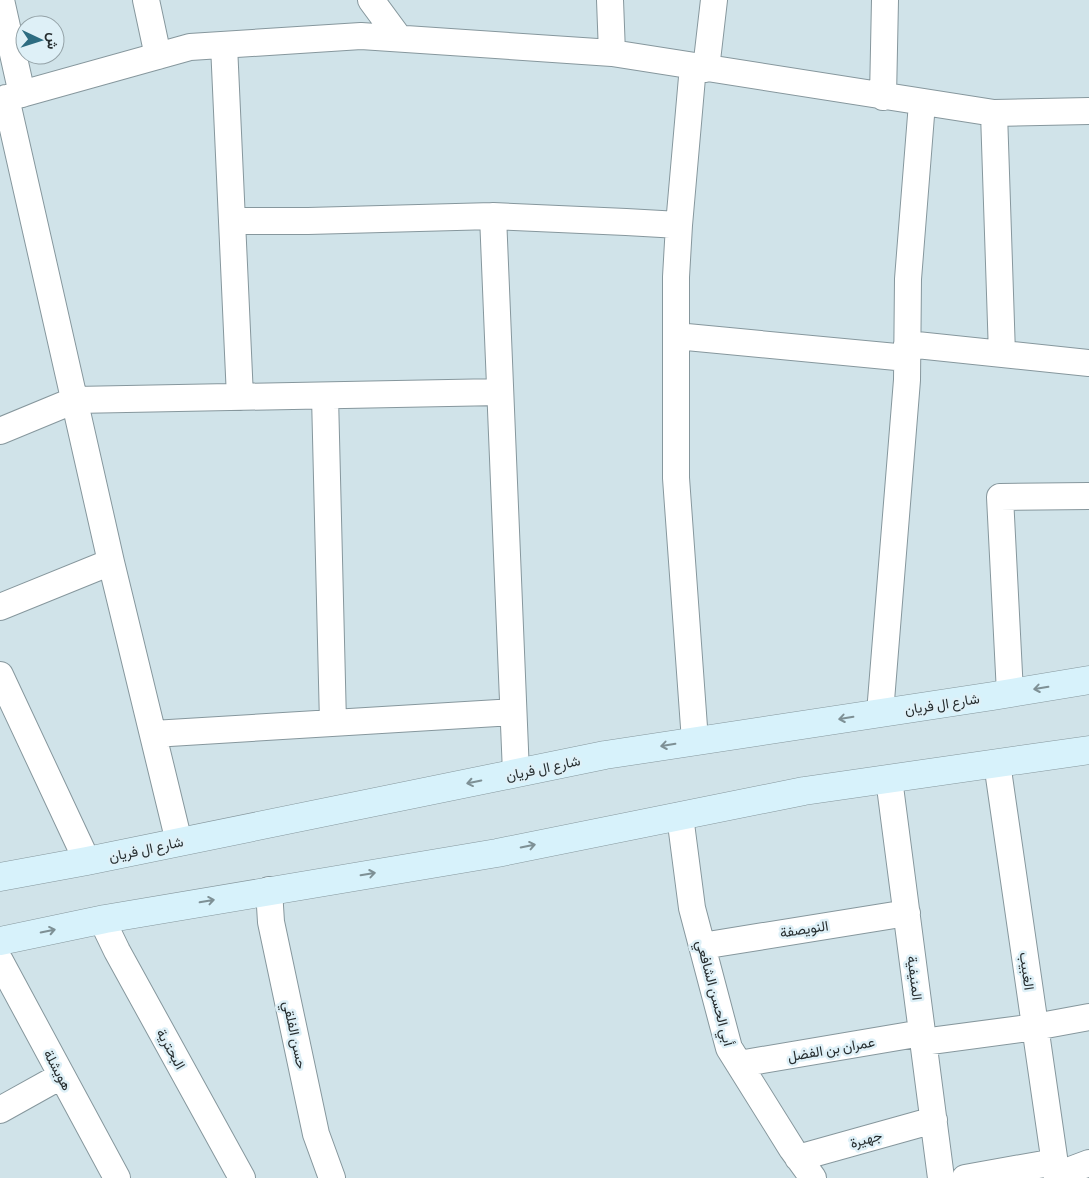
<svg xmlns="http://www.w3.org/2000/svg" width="1089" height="1178" font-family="'PT Sans Narrow',Vazirmatn,sans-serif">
<rect width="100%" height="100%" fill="#d0e3e9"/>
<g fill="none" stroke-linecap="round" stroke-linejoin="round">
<g stroke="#86979d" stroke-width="28">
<path id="minor" d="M 1,0 L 22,94
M 146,0 L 158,56
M 371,0 L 399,38
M 610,0 L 612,53
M 224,45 L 240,397
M 693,66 L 679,225 L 676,277 L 676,478 L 695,741
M 706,69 L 714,0
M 883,97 L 885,0
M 6,98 L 111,562 L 179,842
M 0,100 L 190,47 L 361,36 L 612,53 L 994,113 L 1089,111
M 994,113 L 1002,354
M 493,216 L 516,773
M 232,221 L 308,221 L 493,216 L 626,222 L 679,225
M 676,336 L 907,358
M 907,344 L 1089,363
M 325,396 L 333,723
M 0,431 L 75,400 L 500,392
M 0,607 L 111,562
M 0,675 L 87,861
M 1010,693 L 1000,497 L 1089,496
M 880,713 L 907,380 L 908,279 L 922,103
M 153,734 L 513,712
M 997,763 L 1057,1178
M 889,779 L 941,1178
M 680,816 L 692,908 L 729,1048 L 792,1149 L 813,1178
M 269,890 L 271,922 L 316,1134 L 332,1178
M 102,920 L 117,951 L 242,1178
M 702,946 L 907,913
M 0,961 L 117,1178
M 923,1042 L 1035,1027 L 1089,1017
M 739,1064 L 922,1033
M 0,1110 L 61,1076
M 798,1158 L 934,1120
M 1057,1175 L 1089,1163
M 965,1178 L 1055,1162"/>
</g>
<g stroke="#86979d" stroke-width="29">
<path id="secondary" d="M 0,877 L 87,861 L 605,755 L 993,696 L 1089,680
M 0,941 L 105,919 L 497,853 L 804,791 L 1089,750"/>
</g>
<use href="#minor" stroke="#fff" stroke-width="26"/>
<use href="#secondary" stroke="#d7f2fb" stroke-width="28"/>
</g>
<defs><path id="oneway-shaft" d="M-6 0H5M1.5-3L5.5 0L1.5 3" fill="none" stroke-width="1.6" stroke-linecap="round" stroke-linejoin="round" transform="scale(1.25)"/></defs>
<g stroke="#7e9095">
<use href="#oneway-shaft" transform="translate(1041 688) rotate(171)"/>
<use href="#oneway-shaft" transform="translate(846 718) rotate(171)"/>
<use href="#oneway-shaft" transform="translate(668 745) rotate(171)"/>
<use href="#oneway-shaft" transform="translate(474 782) rotate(168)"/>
<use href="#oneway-shaft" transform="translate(528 846) rotate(-11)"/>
<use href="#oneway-shaft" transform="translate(368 874) rotate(-9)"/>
<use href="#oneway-shaft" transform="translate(207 901) rotate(-10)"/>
<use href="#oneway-shaft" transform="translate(48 931) rotate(-12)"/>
</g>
<g text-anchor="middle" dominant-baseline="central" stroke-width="5" stroke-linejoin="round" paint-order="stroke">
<g font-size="14" fill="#262d2f" stroke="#def0f7">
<text transform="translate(942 704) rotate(-9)">شارع ال فريان</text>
<text transform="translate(543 768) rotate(-12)">شارع ال فريان</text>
<text transform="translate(146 849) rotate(-12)">شارع ال فريان</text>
<text transform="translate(804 929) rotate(-9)">النويصفة</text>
<text transform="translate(1027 971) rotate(82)">الغبيب</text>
<text transform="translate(915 978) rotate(83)">المنيفية</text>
<text transform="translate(715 993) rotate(75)">أبي الحسن الشافعي</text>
<text transform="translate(295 1035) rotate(78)">حسن الفلقي</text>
<text transform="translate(171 1049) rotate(61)">البحترية</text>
<text transform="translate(831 1049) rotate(-10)">عمران بن الفضل</text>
<text transform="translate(58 1070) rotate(62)">هويشلة</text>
<text transform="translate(866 1139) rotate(-16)">جهيرة</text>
</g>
</g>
<g transform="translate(40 40) rotate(94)"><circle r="24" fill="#def0f7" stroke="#94a2a7"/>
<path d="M0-4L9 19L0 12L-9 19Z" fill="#2d6c81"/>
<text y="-8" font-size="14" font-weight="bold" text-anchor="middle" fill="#262d2f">ش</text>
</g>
</svg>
